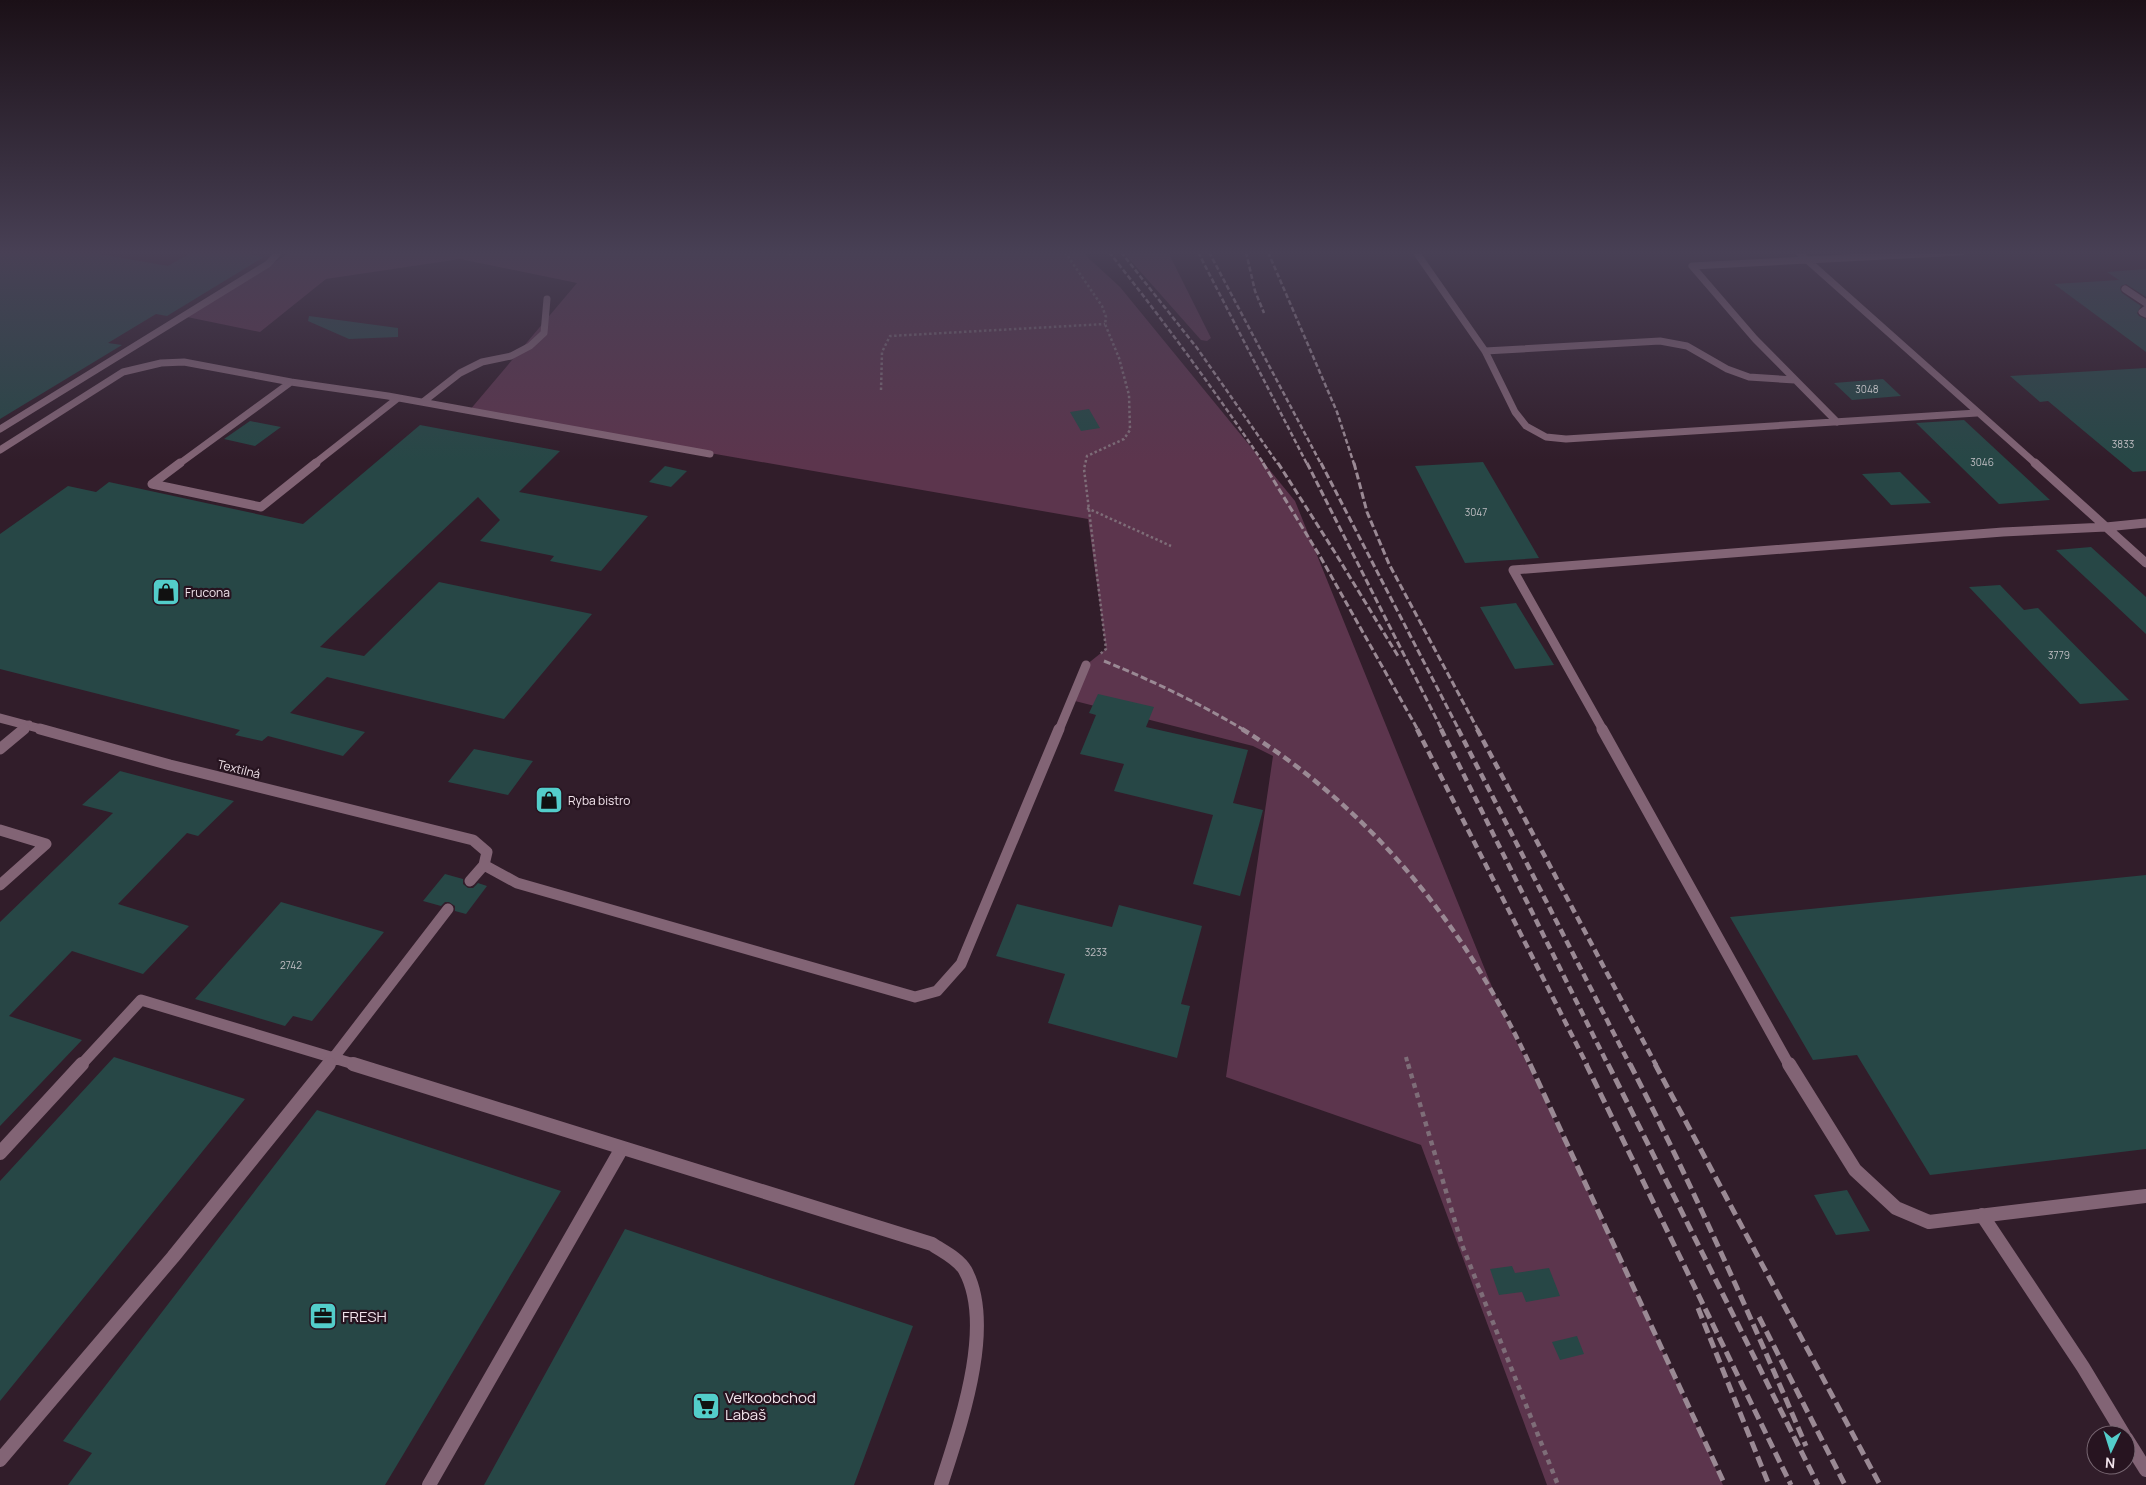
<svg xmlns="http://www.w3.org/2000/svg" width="2146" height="1485" font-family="Manrope,sans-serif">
<rect width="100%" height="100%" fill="#311d2a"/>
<path fill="#5c354d" d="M 291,252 L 1082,252 L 1120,287 L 1295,501 L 1501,1009 L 1630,1280 L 1723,1485 L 1547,1485 L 1421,1145 L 1226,1077 L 1273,756 L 1253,746 L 1071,700 L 1086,665 L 1106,649 L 1088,519 L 469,411 L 577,283 L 460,259 L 326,279 L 260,332 L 187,317 Z
M 1123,252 L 1168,252 L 1211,338 L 1207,341 L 1201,340 Z"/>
<path fill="#274746" d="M 0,252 L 88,252 L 168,266 L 192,252 L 238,252 L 264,257 L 167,316 L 156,314 L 108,343 L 122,345 L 0,419 Z
M 2146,269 L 2146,297 L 2126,284 L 2121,286 L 2120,289 L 2122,293 L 2141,306 L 2137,313 L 2139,316 L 2146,319 L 2146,352 L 2054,284 L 2119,280 L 2107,272 Z
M 309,316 L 398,328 L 398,337 L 349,339 L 308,321 Z
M 2146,368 L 2146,471 L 2133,472 L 2048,401 L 2040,402 L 2010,376 Z
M 1883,379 L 1901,396 L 1852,400 L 1834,383 Z
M 1089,409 L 1100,428 L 1081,431 L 1070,412 Z
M 1964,420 L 2050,500 L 1999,504 L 1916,423 Z
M 250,421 L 281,427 L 255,446 L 224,439 Z
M 420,425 L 560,451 L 519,492 L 648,516 L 601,571 L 550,561 L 554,556 L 480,541 L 500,520 L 478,497 L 320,647 L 364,656 L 439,582 L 592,614 L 504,719 L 327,677 L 290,713 L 365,732 L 343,756 L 268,736 L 262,741 L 235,735 L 240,730 L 0,669 L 0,534 L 68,486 L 96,492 L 109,482 L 303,524 Z
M 1483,462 L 1539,558 L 1465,563 L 1415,466 Z
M 665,466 L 687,471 L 671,487 L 649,482 Z
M 1900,472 L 1931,503 L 1891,505 L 1862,474 Z
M 2091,547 L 2146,597 L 2146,634 L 2056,550 Z
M 2000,585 L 2024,610 L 2038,608 L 2129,700 L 2080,704 L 1969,587 Z
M 1516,603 L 1554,665 L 1515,669 L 1480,607 Z
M 1098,694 L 1154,707 L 1146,727 L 1248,750 L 1233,803 L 1263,810 L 1240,896 L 1193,884 L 1213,815 L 1114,791 L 1124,764 L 1080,754 L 1096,715 L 1089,713 Z
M 474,749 L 533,761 L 508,795 L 448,782 Z
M 120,771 L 234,801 L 198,836 L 187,833 L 118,904 L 189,926 L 143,974 L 72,951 L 9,1016 L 82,1040 L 0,1126 L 0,922 L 113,813 L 82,805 Z
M 445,874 L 463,879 L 463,884 L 468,888 L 473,888 L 478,883 L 487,886 L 466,914 L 455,911 L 455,906 L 449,902 L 445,902 L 441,906 L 423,901 Z
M 2146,875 L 2146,1149 L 1930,1175 L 1857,1055 L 1813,1060 L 1730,917 Z
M 281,902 L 384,932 L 312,1021 L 293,1016 L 285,1026 L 195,999 Z
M 1017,904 L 1112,927 L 1119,905 L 1202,926 L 1181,1004 L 1190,1006 L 1177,1058 L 1048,1023 L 1065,974 L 996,956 Z
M 114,1057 L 245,1099 L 0,1401 L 0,1181 Z
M 317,1110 L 561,1191 L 385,1485 L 68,1485 L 92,1453 L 63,1441 Z
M 1847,1190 L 1870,1231 L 1836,1235 L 1814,1195 Z
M 625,1229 L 913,1326 L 854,1485 L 484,1485 Z
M 1512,1266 L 1515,1273 L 1549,1268 L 1560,1296 L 1526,1302 L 1522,1292 L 1499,1295 L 1490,1269 Z
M 1577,1336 L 1584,1354 L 1560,1360 L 1552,1342 Z"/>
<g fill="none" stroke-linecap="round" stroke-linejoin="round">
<path stroke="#7e6d78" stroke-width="2.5" stroke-dasharray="2.5 2.5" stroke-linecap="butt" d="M 1065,252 L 1102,306 L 1106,317 L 1105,324 L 1119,358 L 1129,395 L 1130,430 L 1124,439 L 1087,456 L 1084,469 L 1106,649 L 1099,655
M 789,255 L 796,252
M 881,390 L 882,352 L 890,336 L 1105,324
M 1087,508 L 1171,546"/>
<path stroke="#7e6d78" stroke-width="4" stroke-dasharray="4.5 4.5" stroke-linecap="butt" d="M 1406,1057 L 1408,1065"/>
<path stroke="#7e6d78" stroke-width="4.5" stroke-dasharray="5 5" stroke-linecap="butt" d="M 1408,1064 L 1462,1245 L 1558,1485"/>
<path stroke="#826475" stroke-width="7" d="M 1416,252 L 1485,351 L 1515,412 L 1526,426 L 1546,437 L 1566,439 L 1977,413
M 1798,252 L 2036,464
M 2125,289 L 2146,303
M 2146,309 L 2142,312 L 2146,314
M 1485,351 L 1660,341 L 1687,346 L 1727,369 L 1749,377 L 1795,380
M 291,382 L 388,396 L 710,454
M 423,402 L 460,373 L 482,362 L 511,356 L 530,346 L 544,333 L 547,299
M 1837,422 L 1755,339 L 1692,266 L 1961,252
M 0,429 L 268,264 L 279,252
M 0,450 L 123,372 L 161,363 L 184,362 L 291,382 L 179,464
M 314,464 L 398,398"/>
<path stroke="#826475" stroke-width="9" d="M 2035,463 L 2106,527 L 2146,523
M 152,484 L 180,463
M 152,484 L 261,507 L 316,463
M 0,718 L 45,730
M 22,730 L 29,725
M 1059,730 L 1086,665
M 1603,730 L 1513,570 L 2003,532 L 2106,527 L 2146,563"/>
<path stroke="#826475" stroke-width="11" d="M 40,729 L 170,765 L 473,840 L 487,852 L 484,865 L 470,881
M 1602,729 L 1789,1065
M 0,749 L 24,729
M 0,830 L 46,844 L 0,885
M 484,865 L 517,883 L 915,997 L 937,991 L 961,964 L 1059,729
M 81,1065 L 141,1000 L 357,1065
M 328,1065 L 448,909"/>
<path stroke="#826475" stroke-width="14" d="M 353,1064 L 932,1244 C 942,1251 958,1258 965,1270 C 996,1326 959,1428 941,1485
M 1789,1064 L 1855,1170 L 1896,1208 L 1929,1222 L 2146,1196
M 0,1153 L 82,1064
M 1982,1215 L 2083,1367 L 2124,1435
M 2126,1438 L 2146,1470
M 0,1460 L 173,1257 L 329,1064
M 429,1485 L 622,1148"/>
<path stroke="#9a8994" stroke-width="2.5" stroke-dasharray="5 2.5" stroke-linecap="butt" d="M 1109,252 C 1164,321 1215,391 1264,464
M 1121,252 L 1197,348 L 1278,464
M 1198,252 L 1307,464
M 1209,252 L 1321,464
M 1246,252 L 1255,291 L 1264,313
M 1268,252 L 1337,412 L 1354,464"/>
<path stroke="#9a8994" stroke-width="3" stroke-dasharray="7 3" stroke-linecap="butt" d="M 1263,463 L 1321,558 L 1418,730
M 1278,463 L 1334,551 L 1398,656
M 1307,463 L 1442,730
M 1321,463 L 1459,730
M 1354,463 L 1367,512 L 1389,564 L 1478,730
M 1104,661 C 1153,681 1199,703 1244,730"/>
<path stroke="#9a8994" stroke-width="4.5" stroke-dasharray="8 4.5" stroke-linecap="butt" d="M 1242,729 C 1373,810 1466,927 1530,1065
M 1417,729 L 1587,1065
M 1441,729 L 1608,1065
M 1458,729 L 1630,1065
M 1477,729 L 1656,1065"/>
<path stroke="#9a8994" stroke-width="5" stroke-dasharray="11 5" stroke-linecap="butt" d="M 1530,1064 L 1725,1485
M 1586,1064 L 1791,1485
M 1608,1064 L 1818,1485
M 1630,1064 C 1694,1189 1751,1317 1806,1446
M 1655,1064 L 1880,1485
M 1698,1308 L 1769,1485
M 1759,1317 L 1845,1485"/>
</g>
<linearGradient id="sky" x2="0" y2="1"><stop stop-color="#1b1017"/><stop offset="0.55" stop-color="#484055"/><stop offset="1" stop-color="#484055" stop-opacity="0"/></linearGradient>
<rect width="2146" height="460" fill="url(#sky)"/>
<defs>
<g id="shop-square" transform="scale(1.4375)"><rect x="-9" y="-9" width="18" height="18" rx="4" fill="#53cdca" stroke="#271420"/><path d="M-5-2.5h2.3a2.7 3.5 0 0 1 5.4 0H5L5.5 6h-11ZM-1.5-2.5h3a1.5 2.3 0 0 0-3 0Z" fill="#111"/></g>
<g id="office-square" transform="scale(1.4375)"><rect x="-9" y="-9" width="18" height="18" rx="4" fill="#53cdca" stroke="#271420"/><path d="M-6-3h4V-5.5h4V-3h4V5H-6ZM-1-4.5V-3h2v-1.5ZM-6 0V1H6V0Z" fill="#111"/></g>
<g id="supermarket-square" transform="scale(1.4375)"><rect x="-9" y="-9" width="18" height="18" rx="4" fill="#53cdca" stroke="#271420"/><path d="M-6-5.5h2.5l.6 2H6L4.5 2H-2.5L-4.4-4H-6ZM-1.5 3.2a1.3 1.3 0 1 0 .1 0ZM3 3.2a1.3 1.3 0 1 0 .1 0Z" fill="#111"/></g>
</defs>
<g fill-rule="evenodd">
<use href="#shop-square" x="166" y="592"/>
<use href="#shop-square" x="549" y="800"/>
<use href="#office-square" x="323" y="1316"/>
<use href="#supermarket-square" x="706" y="1406"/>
</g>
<g text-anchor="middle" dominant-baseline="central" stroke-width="4.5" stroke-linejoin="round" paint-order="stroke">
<g font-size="10" fill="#bfbdc2">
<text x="1867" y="389">3048</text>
<text x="2123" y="444">3833</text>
<text x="1982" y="462">3046</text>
<text x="1476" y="512">3047</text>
<text x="2059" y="655">3779</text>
<text x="1096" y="952">3233</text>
<text x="291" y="965">2742</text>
</g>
<g font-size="12" fill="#f2e4ec" stroke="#271420" text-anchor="start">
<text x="185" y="592">Frucona</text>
<text x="568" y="800">Ryba bistro</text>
</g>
<g font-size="12" fill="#f2e4ec" stroke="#271420">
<text transform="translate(239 769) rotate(14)">Textilná</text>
</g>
<g font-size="15" fill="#f2e4ec" stroke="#271420" text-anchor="start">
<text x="342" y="1316">FRESH</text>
<text x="725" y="1397">Veľkoobchod<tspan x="725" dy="17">Labaš</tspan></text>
</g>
</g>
<g transform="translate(2111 1450) rotate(184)"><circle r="24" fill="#271420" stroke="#786772"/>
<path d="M0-4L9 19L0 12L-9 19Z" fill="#53cdca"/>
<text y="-8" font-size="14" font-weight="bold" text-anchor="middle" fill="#f2e4ec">N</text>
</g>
</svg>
